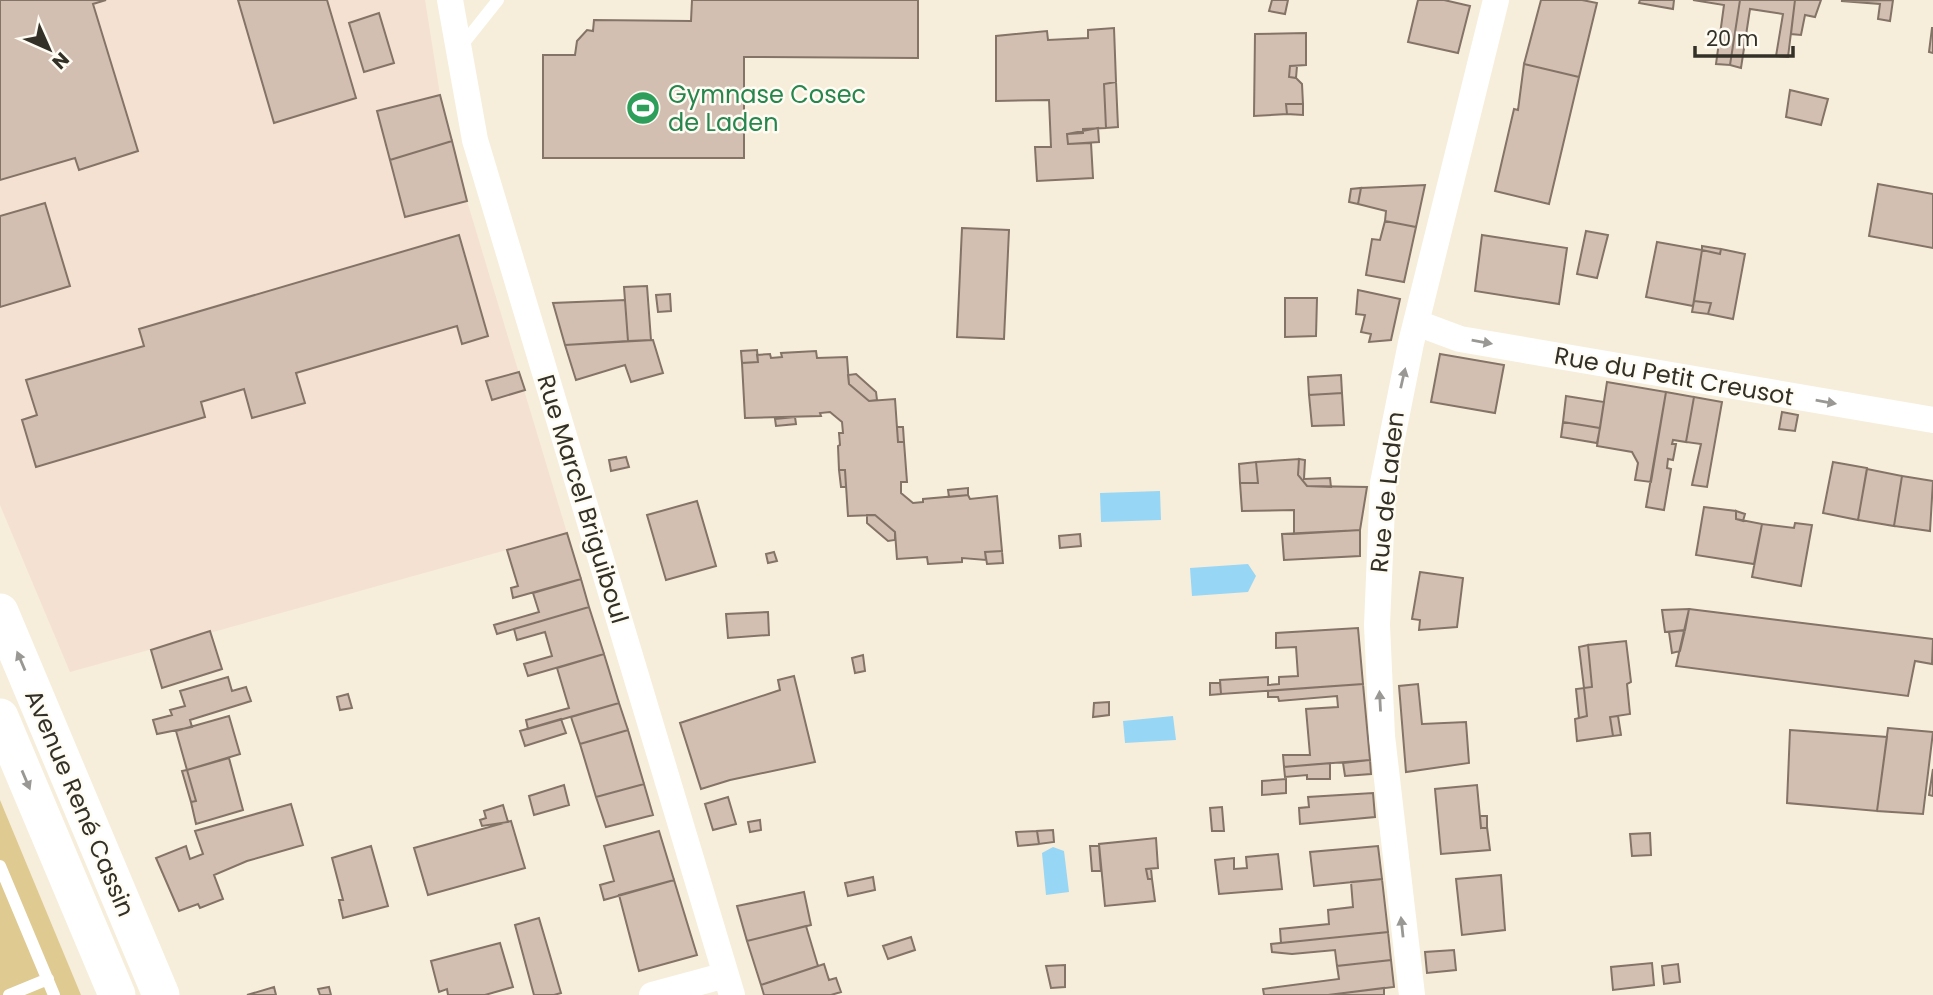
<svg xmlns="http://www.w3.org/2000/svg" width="1933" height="995" font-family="Poppins,sans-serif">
<rect width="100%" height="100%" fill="#f6eeda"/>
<path fill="#f4e1d1" d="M 0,0 L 425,0 L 440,95 L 467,201 L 567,533 L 70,672 L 0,505 Z"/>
<path fill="#dfca91" d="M 0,800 L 81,995 L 0,995 Z"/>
<path fill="#98d6f6" d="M 1160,491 L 1161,520 L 1101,522 L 1100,493 Z
M 1248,564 L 1256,576 L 1248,592 L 1192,596 L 1190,568 Z
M 1173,716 L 1176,740 L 1125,743 L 1123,721 Z
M 1053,847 L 1064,851 L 1069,892 L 1046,895 L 1042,853 Z"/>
<path fill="#d2bfb2" stroke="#847367" stroke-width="2" d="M 0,0 L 106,0 L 93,4 L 138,151 L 79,170 L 75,158 L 0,180 Z
M 238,0 L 327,0 L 356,98 L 274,123 Z
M 692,0 L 918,0 L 918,58 L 744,57 L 744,158 L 543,158 L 543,55 L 575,55 L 577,41 L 587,30 L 593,31 L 594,20 L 691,21 Z
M 1272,0 L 1288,0 L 1285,14 L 1269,11 Z
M 1418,0 L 1444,0 L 1470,6 L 1458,53 L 1408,42 Z
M 1541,0 L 1582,0 L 1597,3 L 1579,77 L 1524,64 Z
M 1640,0 L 1674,0 L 1673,9 L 1639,3 Z
M 1693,0 L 1740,0 L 1730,65 L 1716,64 L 1724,5 Z
M 1740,0 L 1795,0 L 1788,57 L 1776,56 L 1783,14 L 1750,9 L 1741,68 L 1730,65 Z
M 1795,0 L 1821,0 L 1815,17 L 1805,15 L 1801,35 L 1791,34 Z
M 1893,0 L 1890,21 L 1878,19 L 1880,4 L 1841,1 Z
M 379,13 L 394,63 L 364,72 L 349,23 Z
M 1114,28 L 1116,82 L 1104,84 L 1106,128 L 1083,129 L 1083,133 L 1067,134 L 1068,144 L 1091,143 L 1093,178 L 1037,181 L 1035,147 L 1051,147 L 1049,100 L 996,101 L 996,36 L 1047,31 L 1048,40 L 1088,38 L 1088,30 Z
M 1932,28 L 1933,28 L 1933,53 L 1929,52 Z
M 1306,33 L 1306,65 L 1290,66 L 1289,77 L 1296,78 L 1302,84 L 1303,104 L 1286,104 L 1287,114 L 1254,116 L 1255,34 Z
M 1524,64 L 1579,77 L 1549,204 L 1495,191 L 1514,109 L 1518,110 Z
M 1290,66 L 1297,66 L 1296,78 L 1289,77 Z
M 1116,82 L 1118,127 L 1106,128 L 1104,84 Z
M 1790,90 L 1828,99 L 1821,125 L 1786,117 Z
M 440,95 L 452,141 L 390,160 L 377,111 Z
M 1286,104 L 1303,104 L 1303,115 L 1287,114 Z
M 1098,128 L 1099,142 L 1068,144 L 1067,134 Z
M 452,141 L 467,201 L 405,217 L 390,160 Z
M 1878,184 L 1933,194 L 1933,248 L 1869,236 Z
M 1425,185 L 1416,227 L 1385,221 L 1386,211 L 1358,204 L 1361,188 Z
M 1361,188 L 1358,204 L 1349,202 L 1351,189 Z
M 45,203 L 70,286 L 0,307 L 0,216 Z
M 1385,221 L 1416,227 L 1404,282 L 1366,275 L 1372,239 L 1380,240 Z
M 962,228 L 1009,230 L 1004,339 L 957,337 Z
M 1586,231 L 1608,235 L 1597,278 L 1577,274 Z
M 459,235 L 488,336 L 462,344 L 457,326 L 296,373 L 305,403 L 252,418 L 244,389 L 201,402 L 205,417 L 36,467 L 22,420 L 37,415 L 26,380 L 144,346 L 139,329 Z
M 1482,235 L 1567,248 L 1559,304 L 1475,291 Z
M 1657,242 L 1702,250 L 1693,306 L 1646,297 Z
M 1702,246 L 1721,249 L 1720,254 L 1702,250 Z
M 1721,249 L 1745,254 L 1733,319 L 1708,314 L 1711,303 L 1694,301 L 1702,250 L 1720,254 Z
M 647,286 L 651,340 L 628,341 L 624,287 Z
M 1358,290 L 1400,299 L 1391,340 L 1369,342 L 1371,334 L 1361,332 L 1365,315 L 1356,314 Z
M 670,294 L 671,311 L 658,312 L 656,295 Z
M 1285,298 L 1317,298 L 1316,336 L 1285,337 Z
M 625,300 L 628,341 L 565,345 L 553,303 Z
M 1694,301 L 1711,303 L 1708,314 L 1692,312 Z
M 653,340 L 663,373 L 631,382 L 625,365 L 576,380 L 565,345 Z
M 757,350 L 758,362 L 742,363 L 741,351 Z
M 816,351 L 817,358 L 847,357 L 849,384 L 869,401 L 895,399 L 898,442 L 904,442 L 907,482 L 901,482 L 901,493 L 913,503 L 923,502 L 923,499 L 968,495 L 970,499 L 997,496 L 1002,551 L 985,552 L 986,560 L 962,558 L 962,562 L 928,564 L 927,557 L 897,559 L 895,532 L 875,515 L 848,516 L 845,470 L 839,470 L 838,446 L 840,445 L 839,433 L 843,433 L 842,422 L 830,412 L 820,413 L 821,416 L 745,418 L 742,363 L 758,362 L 757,355 L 770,354 L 771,358 L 782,357 L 781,353 Z
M 1440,354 L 1504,365 L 1495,413 L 1431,402 Z
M 519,372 L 525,390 L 492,400 L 486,381 Z
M 856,374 L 876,392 L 877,400 L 869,401 L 849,384 L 848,375 Z
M 1341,375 L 1342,393 L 1309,395 L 1308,377 Z
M 1607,382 L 1666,392 L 1651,482 L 1635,480 L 1638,463 L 1632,452 L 1597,446 Z
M 1666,392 L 1694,397 L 1686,442 L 1673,440 L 1672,444 L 1676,444 L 1673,460 L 1668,459 L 1667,468 L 1671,469 L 1664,510 L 1646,507 Z
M 1342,393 L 1344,425 L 1312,426 L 1309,395 Z
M 1566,396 L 1604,402 L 1600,428 L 1563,422 Z
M 1694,397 L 1722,402 L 1707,487 L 1692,485 L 1701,444 L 1686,442 Z
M 1782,412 L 1798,415 L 1795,431 L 1779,429 Z
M 795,417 L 796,424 L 776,426 L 775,419 Z
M 1563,422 L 1600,428 L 1597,443 L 1561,437 Z
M 897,427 L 903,427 L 904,442 L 898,442 Z
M 626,457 L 629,467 L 611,471 L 609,460 Z
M 1299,459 L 1298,475 L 1307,486 L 1367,487 L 1360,530 L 1294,534 L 1294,510 L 1242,511 L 1240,483 L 1258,483 L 1256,462 Z
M 1299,459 L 1305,460 L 1304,479 L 1330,478 L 1331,487 L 1307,486 L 1298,475 Z
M 1256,462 L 1258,483 L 1240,483 L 1239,464 Z
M 1833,462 L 1867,468 L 1858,520 L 1823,513 Z
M 1867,469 L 1902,476 L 1894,526 L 1858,520 Z
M 839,470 L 845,470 L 846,487 L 841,487 Z
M 1902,476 L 1933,481 L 1930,531 L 1894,526 Z
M 968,488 L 968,495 L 949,497 L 948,490 Z
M 697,501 L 716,566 L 666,580 L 647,515 Z
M 1704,507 L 1736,511 L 1736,519 L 1762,524 L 1754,564 L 1696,555 Z
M 1736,511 L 1745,514 L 1743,521 L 1736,519 Z
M 867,515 L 875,515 L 895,532 L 895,540 L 888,541 L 867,523 Z
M 1795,523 L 1812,525 L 1801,586 L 1752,577 L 1762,524 L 1794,528 Z
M 1360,530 L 1360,556 L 1284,560 L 1282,534 Z
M 567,533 L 581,579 L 513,598 L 511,588 L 518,586 L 507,550 Z
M 1080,534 L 1081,546 L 1060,548 L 1059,536 Z
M 1002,551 L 1003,563 L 987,564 L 985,552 Z
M 774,552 L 777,561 L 768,563 L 766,554 Z
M 1420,572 L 1463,578 L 1457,627 L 1419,630 L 1420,620 L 1412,619 Z
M 581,579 L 589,607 L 497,634 L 494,625 L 539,612 L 533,593 Z
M 589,607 L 604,654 L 528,676 L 524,664 L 552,656 L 545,632 L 517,640 L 514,629 Z
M 1689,609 L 1933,639 L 1932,664 L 1915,661 L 1908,696 L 1676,666 Z
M 1689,609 L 1685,630 L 1665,632 L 1662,610 Z
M 768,612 L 769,635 L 728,638 L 726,614 Z
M 1358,628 L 1363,684 L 1221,694 L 1220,680 L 1268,677 L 1268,685 L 1279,684 L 1279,677 L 1298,676 L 1296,647 L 1276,648 L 1276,633 Z
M 1685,630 L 1680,651 L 1672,653 L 1669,632 Z
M 210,631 L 222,669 L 162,688 L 151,650 Z
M 1626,641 L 1631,682 L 1627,684 L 1630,714 L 1610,717 L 1613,736 L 1577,741 L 1575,719 L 1587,716 L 1584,688 L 1592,687 L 1588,645 Z
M 1588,645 L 1592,687 L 1584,688 L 1579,647 Z
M 604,654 L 619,703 L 528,729 L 526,720 L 569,708 L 557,668 Z
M 863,655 L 865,671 L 855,673 L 852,658 Z
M 794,676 L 815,762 L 730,780 L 701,789 L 680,723 L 780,690 L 778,680 Z
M 228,677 L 232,691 L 246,687 L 251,701 L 190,720 L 192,727 L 157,734 L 153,720 L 172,715 L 170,710 L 185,706 L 180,691 Z
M 1210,683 L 1220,683 L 1221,694 L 1210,695 Z
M 1363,684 L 1370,760 L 1284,767 L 1283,755 L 1310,755 L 1306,709 L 1338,707 L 1337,696 L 1279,701 L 1278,697 L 1268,697 L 1268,691 Z
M 1418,684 L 1422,724 L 1466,722 L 1469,763 L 1406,772 L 1399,686 Z
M 1584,688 L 1587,716 L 1579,718 L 1576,689 Z
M 348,694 L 352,708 L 340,710 L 337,697 Z
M 1109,702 L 1109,715 L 1093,717 L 1094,703 Z
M 619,703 L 628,730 L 580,744 L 571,717 Z
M 229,716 L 240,754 L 187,770 L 176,731 Z
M 1618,716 L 1621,735 L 1613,736 L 1610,717 Z
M 561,719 L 566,733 L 525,746 L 520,731 Z
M 1888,728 L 1933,732 L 1923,814 L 1877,811 Z
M 628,730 L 644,784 L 596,797 L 580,744 Z
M 1790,730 L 1887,737 L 1877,811 L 1787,803 Z
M 229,758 L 243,810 L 196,824 L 191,802 L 196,801 L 187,770 Z
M 1370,760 L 1371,774 L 1345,776 L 1343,763 Z
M 1330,763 L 1330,779 L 1307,779 L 1307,775 L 1285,777 L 1284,767 Z
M 1933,769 L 1933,796 L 1929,795 Z
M 187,770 L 196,801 L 191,802 L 182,771 Z
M 1286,779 L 1286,793 L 1262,795 L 1262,781 Z
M 644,784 L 653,815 L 606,827 L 596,797 Z
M 564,785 L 569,805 L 534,815 L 529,796 Z
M 1477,785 L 1481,828 L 1487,827 L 1490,850 L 1441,854 L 1435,789 Z
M 1373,793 L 1375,817 L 1300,824 L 1299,808 L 1309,807 L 1308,797 Z
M 728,797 L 736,824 L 713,830 L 705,804 Z
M 291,804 L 303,845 L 247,861 L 214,875 L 223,899 L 200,908 L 198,904 L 179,911 L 156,858 L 186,846 L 190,859 L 203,854 L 195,831 Z
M 503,805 L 508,822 L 482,826 L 480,820 L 486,818 L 484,811 Z
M 1222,807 L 1224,831 L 1212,831 L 1210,808 Z
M 1480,816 L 1487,816 L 1487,827 L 1481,828 Z
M 760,820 L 761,830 L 750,832 L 748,822 Z
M 511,821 L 525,868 L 428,895 L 414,848 Z
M 1053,830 L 1054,842 L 1039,844 L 1037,831 Z
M 659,831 L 674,880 L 604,900 L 600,885 L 614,881 L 604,846 Z
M 1037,831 L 1039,844 L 1018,846 L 1016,832 Z
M 1650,833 L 1651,855 L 1632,856 L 1630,834 Z
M 1156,838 L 1158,868 L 1146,869 L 1148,879 L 1152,879 L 1155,901 L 1105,906 L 1099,844 Z
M 371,846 L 388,906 L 343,918 L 339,900 L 343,900 L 332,858 Z
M 1090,846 L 1099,846 L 1101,871 L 1092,871 Z
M 1378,846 L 1382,879 L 1314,886 L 1310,852 Z
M 1278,854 L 1282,889 L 1219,894 L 1215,860 L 1234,858 L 1234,869 L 1247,868 L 1246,857 Z
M 1146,869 L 1151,869 L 1152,879 L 1148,879 Z
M 1501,875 L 1505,930 L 1462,935 L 1456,879 Z
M 873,877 L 875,890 L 848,896 L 845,883 Z
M 1382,879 L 1388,932 L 1281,943 L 1280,929 L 1329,924 L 1328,910 L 1353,907 L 1351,882 Z
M 674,880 L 697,955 L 639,971 L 619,895 Z
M 804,892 L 811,925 L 747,941 L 737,906 Z
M 539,918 L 561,993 L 554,995 L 534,995 L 515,925 Z
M 806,926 L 818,966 L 761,985 L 747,941 Z
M 1388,932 L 1391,960 L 1337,966 L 1335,950 L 1292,954 L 1272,952 L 1271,944 Z
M 911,937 L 915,950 L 888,959 L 883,946 Z
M 500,943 L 513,987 L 485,995 L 448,995 L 447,989 L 439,992 L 431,961 Z
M 1454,950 L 1456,970 L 1427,973 L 1425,952 Z
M 1391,960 L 1394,987 L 1328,995 L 1264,995 L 1263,989 L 1339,979 L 1337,966 Z
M 1652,963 L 1654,985 L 1613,990 L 1611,967 Z
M 824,964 L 829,980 L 836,978 L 841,992 L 831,995 L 764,995 L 761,985 Z
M 1678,964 L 1680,982 L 1664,984 L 1662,966 Z
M 1065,965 L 1065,987 L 1051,988 L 1046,966 Z
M 274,987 L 276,995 L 247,995 Z
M 329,987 L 331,995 L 320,995 L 318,989 Z
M 1384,988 L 1384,995 L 1328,995 Z"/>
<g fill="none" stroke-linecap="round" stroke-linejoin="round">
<path stroke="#fff" stroke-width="12" d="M 459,49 L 498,0
M 0,866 L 54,995
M 9,995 L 48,979"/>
<path stroke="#fff" stroke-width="26" d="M 450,0 L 475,140 L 732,995
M 1417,323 L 1460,339 L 1933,420
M 652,995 L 726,975
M 1412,995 L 1382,736 L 1377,625 L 1383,483 L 1411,343 L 1496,0"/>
<path stroke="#fff" stroke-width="37" d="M 0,612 L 161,995
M 0,717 L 117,995"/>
</g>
<defs><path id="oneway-solid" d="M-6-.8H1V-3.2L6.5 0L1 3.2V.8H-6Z" transform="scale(1.75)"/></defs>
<g fill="#999894">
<use href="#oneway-solid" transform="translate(1482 342) rotate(10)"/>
<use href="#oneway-solid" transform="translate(1403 378) rotate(-77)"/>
<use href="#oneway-solid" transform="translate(1826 402) rotate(10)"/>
<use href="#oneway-solid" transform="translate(21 661) rotate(-113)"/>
<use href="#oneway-solid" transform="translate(1380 701) rotate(-93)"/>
<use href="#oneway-solid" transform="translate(26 780) rotate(67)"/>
<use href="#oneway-solid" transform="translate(1402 927) rotate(-96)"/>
</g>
<defs>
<g id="stadium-disc" transform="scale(1.75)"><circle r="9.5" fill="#2e9e5b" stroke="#fffcf4"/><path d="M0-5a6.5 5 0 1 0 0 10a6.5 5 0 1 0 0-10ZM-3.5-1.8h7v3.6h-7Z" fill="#fff"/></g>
</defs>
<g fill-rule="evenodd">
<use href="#stadium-disc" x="643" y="108"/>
</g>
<g text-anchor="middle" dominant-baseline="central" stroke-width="5" stroke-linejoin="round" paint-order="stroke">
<g font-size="24" fill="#27864d" stroke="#fffcf4" text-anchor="start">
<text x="668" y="94">Gymnase Cosec<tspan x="668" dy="28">de Laden</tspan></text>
</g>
<g font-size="24" fill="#333028" stroke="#fffcf4">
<text transform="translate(1674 376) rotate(10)">Rue du Petit Creusot</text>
<text transform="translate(1387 492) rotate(-84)">Rue de Laden</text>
<text transform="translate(583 499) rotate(73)">Rue Marcel Briguiboul</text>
<text transform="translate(80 803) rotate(67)">Avenue René Cassin</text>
</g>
</g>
<g transform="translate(49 49) rotate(135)" stroke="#fffcf4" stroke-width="5" paint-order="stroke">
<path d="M0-5L12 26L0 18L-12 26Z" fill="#333028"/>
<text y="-10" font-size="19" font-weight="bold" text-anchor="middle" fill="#333028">N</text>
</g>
<path d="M1695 46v10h98v-10" fill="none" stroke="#333028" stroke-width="3.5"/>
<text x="1706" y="46" font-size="21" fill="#333028" stroke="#fffcf4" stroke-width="5" paint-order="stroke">20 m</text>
</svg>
